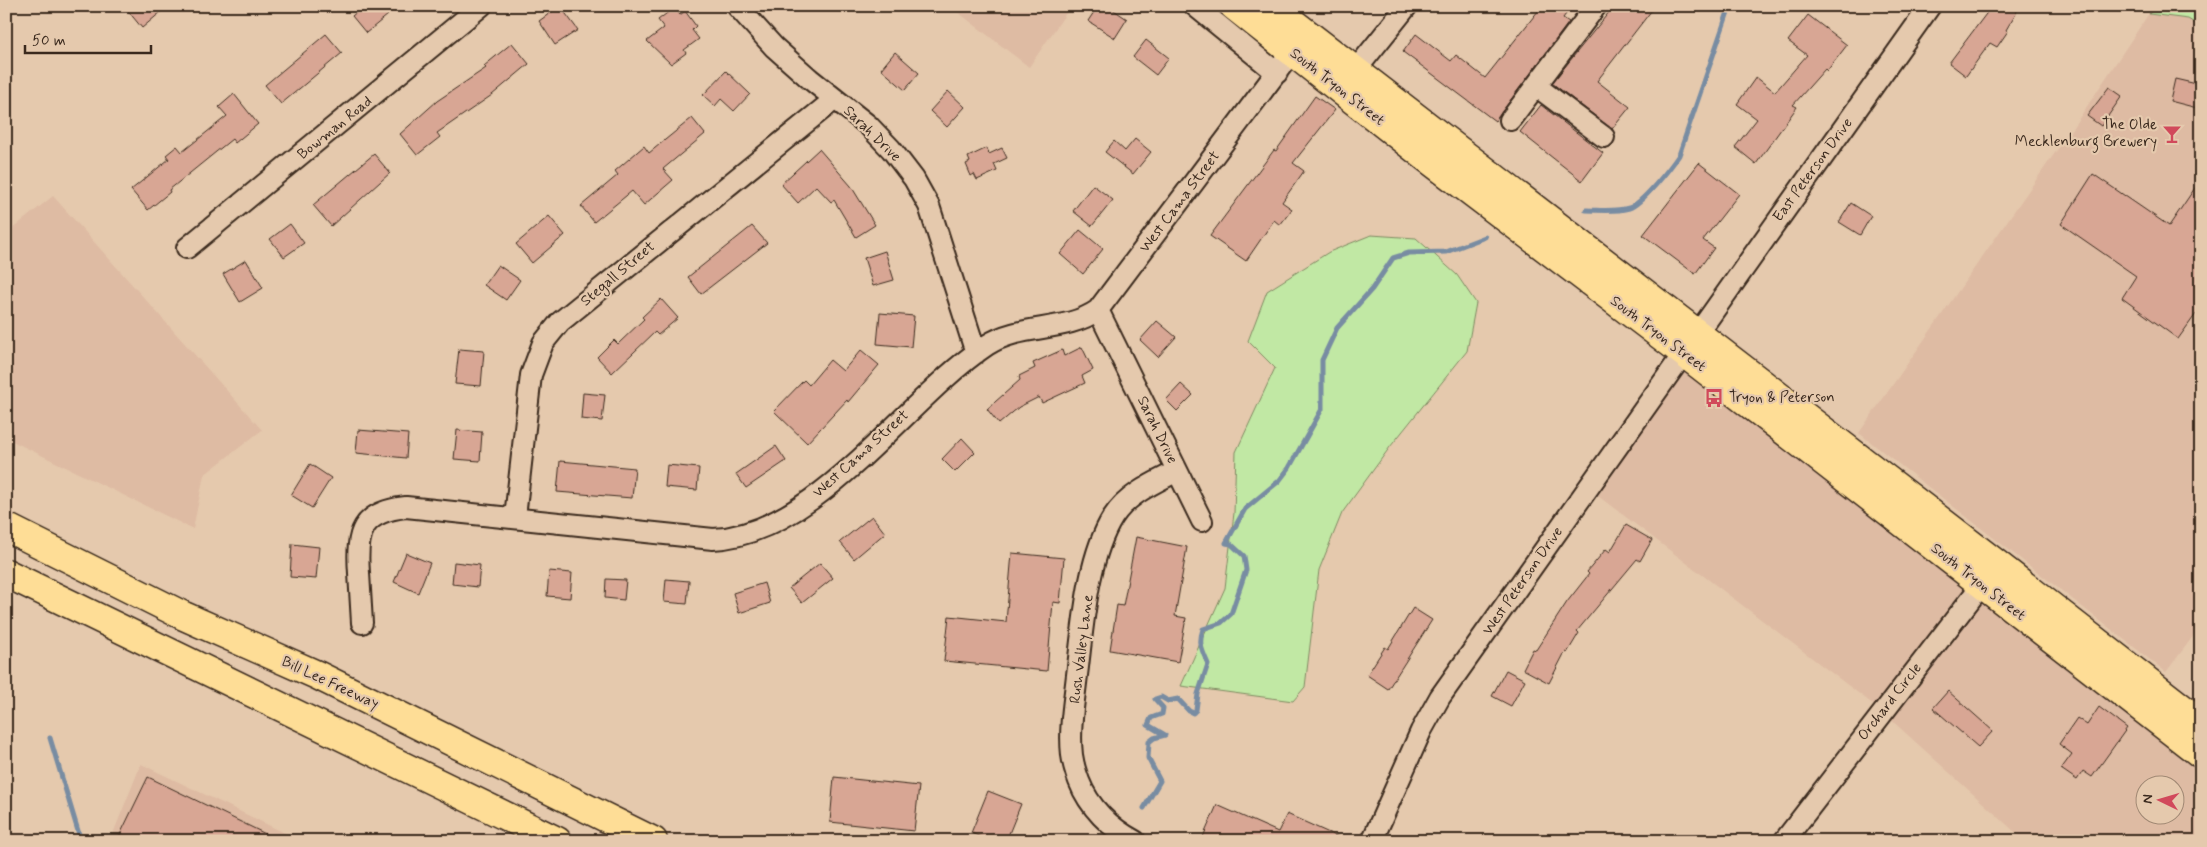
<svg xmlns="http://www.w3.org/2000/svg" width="2207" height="847" font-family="Mynerve,sans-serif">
<rect width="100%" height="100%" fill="#e5c9ad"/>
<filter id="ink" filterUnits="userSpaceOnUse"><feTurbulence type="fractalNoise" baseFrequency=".02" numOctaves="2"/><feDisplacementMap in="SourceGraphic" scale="10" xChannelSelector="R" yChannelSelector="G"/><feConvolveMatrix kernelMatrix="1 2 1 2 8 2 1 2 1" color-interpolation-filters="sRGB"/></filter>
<g filter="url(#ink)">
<path fill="#debba3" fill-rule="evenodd" d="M 950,6 L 1071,6 L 1029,67 Z
M 2154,6 L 2201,6 L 2201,626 L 2166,672 L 1859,433 L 2080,117 Z
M 53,196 L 262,430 L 204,475 L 193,529 L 6,438 L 6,234 Z
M 1683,369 L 2201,771 L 2201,841 L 2025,841 L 1878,708 L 1598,496 ZM 2144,784 L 2174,784 L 2174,814 L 2144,814 Z
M 141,764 L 291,836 L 298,841 L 110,841 Z"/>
<path fill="#c1e8a4" stroke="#7e8961" d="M 2154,6 L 2201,6 L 2201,27 L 2188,19 L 2149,14 Z
M 1371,235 L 1416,238 L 1457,275 L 1476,303 L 1467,351 L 1390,447 L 1342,513 L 1319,570 L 1305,687 L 1293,701 L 1181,686 L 1225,588 L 1234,513 L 1236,452 L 1275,368 L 1248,341 L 1267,291 L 1329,252 Z"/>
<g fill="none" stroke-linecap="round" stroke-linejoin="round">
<path stroke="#788ca2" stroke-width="5" d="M 1586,210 C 1599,210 1616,212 1629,208 C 1642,204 1671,167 1679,155 L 1730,6
M 50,738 L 81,841
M 1144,808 L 1160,781 L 1148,758 L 1149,742 L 1154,738 L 1165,735 L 1148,725 L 1151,718 L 1162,714 L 1163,708 L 1155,699 L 1161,697 L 1168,701 L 1178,699 L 1189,711 L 1193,713 L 1196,710 L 1198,694 L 1208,664 C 1202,650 1198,644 1203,629 L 1221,623 L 1231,614 L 1246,570 L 1244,556 L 1231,544 L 1226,543 L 1245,509 L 1279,481 L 1289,468 L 1322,409 L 1322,360 L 1337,328 L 1372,289 L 1393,258 L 1409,253 L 1446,252 L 1485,237"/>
</g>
<path fill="#d8a694" stroke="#3b2a1e" d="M 124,6 L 168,6 L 142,28 Z
M 364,6 L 381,6 L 388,15 L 366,33 L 352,16 Z
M 560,6 L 578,30 L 555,45 L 539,21 Z
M 1098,6 L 1108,6 L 1127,19 L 1115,38 L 1088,21 Z
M 1542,6 L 1572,6 L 1563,18 L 1569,22 L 1495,121 L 1403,52 L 1416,34 L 1451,61 L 1456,55 L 1485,78 Z
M 1614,6 L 1655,6 L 1597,81 L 1630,107 L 1612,129 L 1552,83 Z
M 1992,6 L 2020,6 L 2006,30 L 2008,31 L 1997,47 L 1990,43 L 1966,76 L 1949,63 Z
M 675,7 L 680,15 L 685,11 L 696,26 L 692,30 L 699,39 L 684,50 L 686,53 L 671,64 L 647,41 L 664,28 L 658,20 Z
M 1808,15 L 1847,45 L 1827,71 L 1825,69 L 1793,105 L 1797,107 L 1756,164 L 1735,147 L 1757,119 L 1737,104 L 1756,77 L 1775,92 L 1807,55 L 1788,41 Z
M 326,34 L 342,53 L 281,104 L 265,85 Z
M 1146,40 L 1169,58 L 1156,75 L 1133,57 Z
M 512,43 L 529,64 L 492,95 L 437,133 L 440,137 L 417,155 L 400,134 L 437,101 L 486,68 L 484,66 Z
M 895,52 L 919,73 L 905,90 L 881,69 Z
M 726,71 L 750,94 L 734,111 L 721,99 L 715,106 L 703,95 Z
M 2175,79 L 2201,85 L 2201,109 L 2170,101 Z
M 2109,87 L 2122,96 L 2101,126 L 2087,116 Z
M 948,91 L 965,107 L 947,127 L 930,111 Z
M 234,94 L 258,124 L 235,143 L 232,139 L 169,190 L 170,192 L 148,210 L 131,190 L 169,159 L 166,155 L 177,146 L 182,152 L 227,116 L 219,107 Z
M 1315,96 L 1335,110 L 1293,163 L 1304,171 L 1282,202 L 1292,209 L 1280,225 L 1274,220 L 1246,261 L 1210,236 L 1274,150 L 1276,151 Z
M 1541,105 L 1603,153 L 1582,181 L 1520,132 Z
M 692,118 L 705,134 L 663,169 L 673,180 L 644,205 L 632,191 L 594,222 L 581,206 L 618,175 L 615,171 L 644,146 L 649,153 Z
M 1135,139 L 1151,152 L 1133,174 L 1105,152 L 1114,141 L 1125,151 Z
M 987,148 L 989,154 L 1002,148 L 1007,158 L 994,164 L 997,171 L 977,180 L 974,174 L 971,176 L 966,164 L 970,162 L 968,157 Z
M 819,149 L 851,186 L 875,225 L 856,237 L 834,200 L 831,202 L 816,186 L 798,203 L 781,184 Z
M 374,154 L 390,173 L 331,226 L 313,205 Z
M 1699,163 L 1739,194 L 1703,240 L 1714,248 L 1695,274 L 1643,235 Z
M 2093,174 L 2169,226 L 2201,179 L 2201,307 L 2178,339 L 2122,298 L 2136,276 L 2061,224 Z
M 1093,185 L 1113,200 L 1092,226 L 1073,211 Z
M 1851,203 L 1871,216 L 1860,235 L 1839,222 Z
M 549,216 L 565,235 L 532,263 L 516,244 Z
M 290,224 L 304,243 L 284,257 L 270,239 Z
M 752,226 L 767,243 L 701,294 L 688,277 Z
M 1080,230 L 1103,249 L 1083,274 L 1060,254 Z
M 885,251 L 894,280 L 873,286 L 864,258 Z
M 246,260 L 263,288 L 240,302 L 223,274 Z
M 498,265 L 520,280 L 506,300 L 484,285 Z
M 661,299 L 678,318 L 658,335 L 655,332 L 612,373 L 597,357 L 614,340 L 618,344 L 644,319 L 642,317 Z
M 880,313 L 914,316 L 911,347 L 877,344 Z
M 1157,321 L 1176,337 L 1158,357 L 1140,340 Z
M 1082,347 L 1093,370 L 1082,376 L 1085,383 L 1042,403 L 1039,397 L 1019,407 L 999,424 L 987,409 L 1020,380 L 1019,376 L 1035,368 L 1033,363 L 1062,350 L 1064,356 Z
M 459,349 L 484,351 L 481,386 L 455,384 Z
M 861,350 L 879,365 L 848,402 L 847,400 L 807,443 L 774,411 L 804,380 L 809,385 L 830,360 L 843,371 Z
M 1181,384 L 1193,395 L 1177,411 L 1166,400 Z
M 583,393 L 605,395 L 602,421 L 581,419 Z
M 358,430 L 408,434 L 406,458 L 356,453 Z
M 457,430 L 482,432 L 480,461 L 454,459 Z
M 962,438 L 975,452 L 955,472 L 942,459 Z
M 776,446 L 786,461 L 746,488 L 736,474 Z
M 560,461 L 635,468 L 632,498 L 557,492 Z
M 310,464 L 331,478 L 312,508 L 291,495 Z
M 667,465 L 699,468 L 697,490 L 665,487 Z
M 872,516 L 885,533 L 854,559 L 840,542 Z
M 1626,525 L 1652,540 L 1640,561 L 1637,559 L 1577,631 L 1579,633 L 1567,653 L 1565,652 L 1549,683 L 1523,669 L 1533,649 L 1536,650 L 1567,602 L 1589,574 L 1587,572 L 1606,549 L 1610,552 Z
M 1136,537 L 1187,547 L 1175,616 L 1186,618 L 1178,662 L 1110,650 L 1117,605 L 1123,606 Z
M 292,544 L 319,547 L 316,579 L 290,577 Z
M 406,553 L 430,563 L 418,593 L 394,582 Z
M 1012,553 L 1064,558 L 1060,603 L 1053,602 L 1047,671 L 944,661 L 949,616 L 1006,622 Z
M 454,562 L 480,565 L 478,587 L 452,584 Z
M 820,563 L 833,578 L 802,603 L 789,588 Z
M 549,571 L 572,573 L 570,598 L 547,596 Z
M 606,579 L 626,580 L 624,600 L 605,598 Z
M 666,579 L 689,581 L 687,604 L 664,602 Z
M 764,583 L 770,603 L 739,613 L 733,593 Z
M 1413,608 L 1432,620 L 1388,689 L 1367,675 L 1385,647 L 1388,649 Z
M 1506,670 L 1525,680 L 1511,706 L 1492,696 Z
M 1948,691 L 1993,731 L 1978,747 L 1933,708 Z
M 2099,707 L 2127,728 L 2092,777 L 2083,771 L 2077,780 L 2061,769 L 2072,754 L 2059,744 L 2077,718 L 2087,725 Z
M 148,777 L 280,841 L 117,841 Z
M 834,777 L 919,786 L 914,831 L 830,822 Z
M 988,791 L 1021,804 L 1006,841 L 991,841 L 971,833 Z
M 1217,805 L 1278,832 L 1287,814 L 1347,841 L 1210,841 L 1203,837 Z"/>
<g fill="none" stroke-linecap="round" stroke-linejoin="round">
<g stroke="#3b2a1e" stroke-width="24">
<path id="minor" d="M 737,6 L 774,47 L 810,79 L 868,125 L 891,149 L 914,179 L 929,206 L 976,353
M 1195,6 L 1277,73
M 1347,81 L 1407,6
M 1536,86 L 1604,137
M 1510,120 L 1596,6
M 187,248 L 481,6
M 1098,310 L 1202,521
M 515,517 L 531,375 L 543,343 L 560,322 L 835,99
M 362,623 C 361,606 360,590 359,573 C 356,532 361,512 406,507 L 713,539 C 818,534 903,401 987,345 C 1021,323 1065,333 1098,310 L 1300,41
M 1135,841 C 1110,828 1089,807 1079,781 C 1076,773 1073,763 1072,755 C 1069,729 1074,702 1077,675 C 1083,628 1087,558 1113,517 C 1128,494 1154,483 1177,471
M 1372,841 L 1421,731 L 1440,697 L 1930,6
M 1784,841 L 1990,574"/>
</g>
<g stroke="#3b2a1e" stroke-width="31">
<path id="primary" d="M 1234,6 L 1427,158 L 1684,353 L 2201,754
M 1271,6 L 1998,565 L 2201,723"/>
</g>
<g stroke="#3b2a1e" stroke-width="31">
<path id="motorway" d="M 6,527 L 184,616 L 317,675 L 653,841
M 6,573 L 557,841"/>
</g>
<use href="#minor" stroke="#e5c9ad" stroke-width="20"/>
<use href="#primary" stroke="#fedd96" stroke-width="28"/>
<use href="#motorway" stroke="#fedd96" stroke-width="28"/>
</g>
</g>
<defs>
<g id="bar-bare" transform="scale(1.5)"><path d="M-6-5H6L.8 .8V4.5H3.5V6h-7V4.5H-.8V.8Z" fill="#d1495b" stroke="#e5c9ad" stroke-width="2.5" paint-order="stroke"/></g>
<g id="bus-bare" transform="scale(1.5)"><path d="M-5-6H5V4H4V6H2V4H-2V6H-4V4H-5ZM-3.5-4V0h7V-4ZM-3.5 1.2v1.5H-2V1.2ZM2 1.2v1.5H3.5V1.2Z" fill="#d1495b" stroke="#e5c9ad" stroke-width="2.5" paint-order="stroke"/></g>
</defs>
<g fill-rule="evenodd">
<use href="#bar-bare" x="2172" y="134"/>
<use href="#bus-bare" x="1714" y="398"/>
</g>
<g text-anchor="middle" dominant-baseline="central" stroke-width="4.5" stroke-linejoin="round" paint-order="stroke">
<g font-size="15" fill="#3b2a1e" stroke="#e5c9ad">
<text transform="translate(1337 87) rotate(38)">South Tryon Street</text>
<text transform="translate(335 128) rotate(-39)">Bowman Road</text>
<text transform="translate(872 134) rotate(44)">Sarah Drive</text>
<text transform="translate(1813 170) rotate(-54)">East Peterson Drive</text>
<text transform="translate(1180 202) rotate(-53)">West Cama Street</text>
<text transform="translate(618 274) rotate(-40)">Stegall Street</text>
<text transform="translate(1658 334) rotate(37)">South Tryon Street</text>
<text transform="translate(1157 430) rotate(64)">Sarah Drive</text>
<text transform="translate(861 454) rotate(-42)">West Cama Street</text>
<text transform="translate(1523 581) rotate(-55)">West Peterson Drive</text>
<text transform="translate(1978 582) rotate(38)">South Tryon Street</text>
<text transform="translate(1082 649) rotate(-83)">Rush Valley Lane</text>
<text transform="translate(330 683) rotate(25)">Bill Lee Freeway</text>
<text transform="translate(1890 702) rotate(-52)">Orchard Circle</text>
</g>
<g font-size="15" fill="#3b2a1e" stroke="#e5c9ad" text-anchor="end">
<text x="2157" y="125">The Olde<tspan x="2157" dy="17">Mecklenburg Brewery</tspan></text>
<text x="1729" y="398" text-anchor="start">Tryon &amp; Peterson</text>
</g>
</g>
<rect width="2207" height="847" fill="none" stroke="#e5c9ad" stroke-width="25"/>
<rect x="12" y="12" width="2182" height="822" fill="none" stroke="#3b2a1e" stroke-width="2" filter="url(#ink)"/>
<g transform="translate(2160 800) rotate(275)"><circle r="24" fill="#e5c9ad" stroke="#a18974"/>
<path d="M0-4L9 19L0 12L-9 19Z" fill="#d1495b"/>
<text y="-8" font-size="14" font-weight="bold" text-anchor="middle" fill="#3b2a1e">N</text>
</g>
<path d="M25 45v8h126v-8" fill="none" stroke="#3b2a1e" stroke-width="2.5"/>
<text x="32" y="45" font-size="15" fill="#3b2a1e" stroke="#e5c9ad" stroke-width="4" paint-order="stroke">50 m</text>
</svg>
